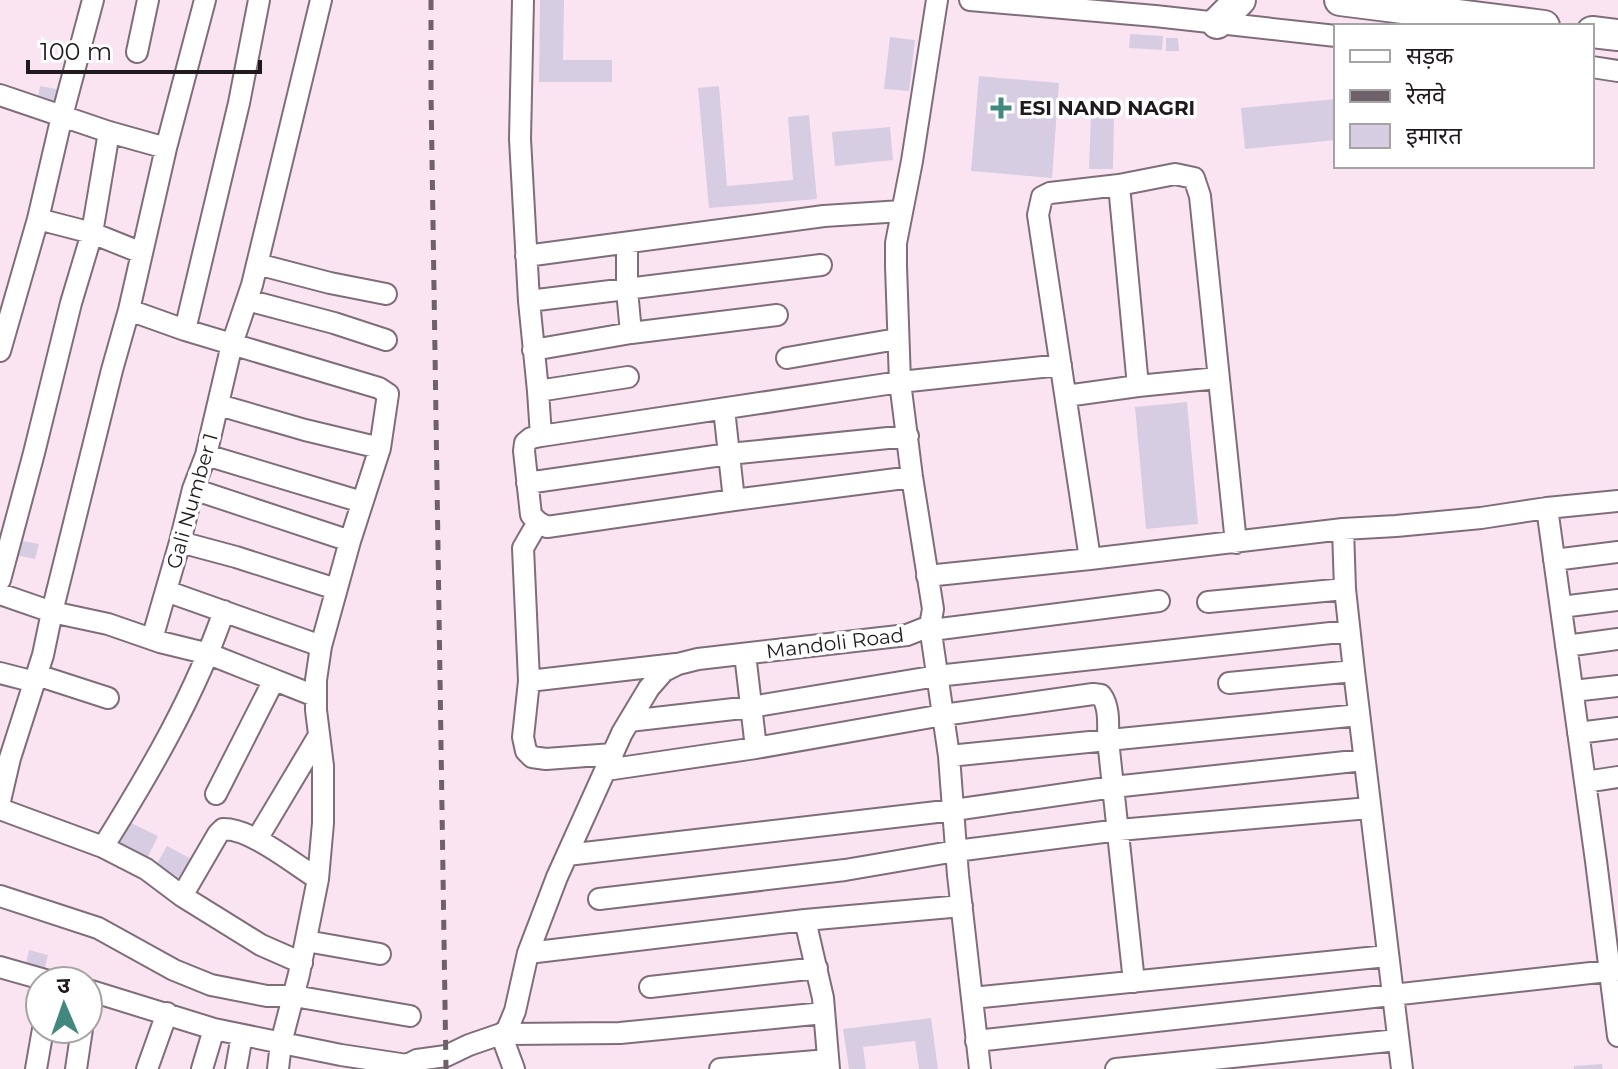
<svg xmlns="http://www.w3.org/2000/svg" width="1618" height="1069" font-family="Montserrat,'Noto Sans Devanagari',sans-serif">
<rect width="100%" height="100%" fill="#fae4f2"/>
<path fill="#d7cde2" d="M 540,0 L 564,0 L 563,60 L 612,60 L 612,82 L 539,82 Z
M 1130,34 L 1163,36 L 1162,50 L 1129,48 Z
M 890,37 L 915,40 L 909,91 L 884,89 Z
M 1166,38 L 1178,38 L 1179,51 L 1166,51 Z
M 979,76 L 1059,83 L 1052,178 L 971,171 Z
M 40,86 L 62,90 L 58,107 L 37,103 Z
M 719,86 L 727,186 L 793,180 L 788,117 L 809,115 L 817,199 L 709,208 L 698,88 Z
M 1336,99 L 1336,140 L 1245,149 L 1241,108 Z
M 1091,115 L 1114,116 L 1113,169 L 1089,169 Z
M 890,127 L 893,160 L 835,166 L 832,132 Z
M 1187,402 L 1198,524 L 1146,529 L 1135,407 Z
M 18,540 L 39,544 L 35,559 L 15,555 Z
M 125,820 L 158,836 L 146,861 L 113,846 Z
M 167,846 L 197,862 L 185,885 L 154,869 Z
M 29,950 L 48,955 L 44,972 L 25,968 Z
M 931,1018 L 938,1069 L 919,1069 L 915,1041 L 863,1047 L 866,1069 L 849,1069 L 843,1029 Z
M 1602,1064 L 1603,1069 L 1574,1069 L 1574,1066 Z"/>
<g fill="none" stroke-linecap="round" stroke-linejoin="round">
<g stroke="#806d7a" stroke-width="24">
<path id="minor" d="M 523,0 L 520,139 L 529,301 L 538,391 L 541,436 L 900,382 L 1061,365
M 970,0 L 1155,16 L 1336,36
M 137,52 L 148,0
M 1592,67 L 1618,71
M 0,95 L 109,132 L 166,148
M 1119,185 L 1138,386
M 38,219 L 92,233 L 142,253
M 627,243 L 627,290 L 631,333
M 526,256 L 824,216 L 902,211
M 257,264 L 330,283 L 386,294
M 247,300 L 334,323 L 386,340
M 529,301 L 821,265
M 129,310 L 185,330 L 379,388 L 388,394 L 380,448 L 350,541 L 321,646 L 316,680 L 316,710 L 323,766 L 323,823 L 318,879 L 299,974 L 281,1043 L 278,1069
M 185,330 L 239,103 L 259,0
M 533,350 L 631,333 L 777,315
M 0,351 L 38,219 L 62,116 L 93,0
M 787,358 L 897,339
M 538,391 L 628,377
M 1066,396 L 1138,386 L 1218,378
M 219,405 L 305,430 L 380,448
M 724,409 L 734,500
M 541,436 L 531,438 L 525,443 L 524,451 L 531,515 L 538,522 L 547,527 L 734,500 L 912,477
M 206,455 L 362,502
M 527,483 L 729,454 L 908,436
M 193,489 L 350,541
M 1547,508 L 1596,861 L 1618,1036
M 538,522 L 523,548 L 529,681 L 523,737 L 526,751 L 532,757 L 546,759 L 613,754
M 1343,529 L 1345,589 L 1354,671 L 1402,1069
M 180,542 L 236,557 L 336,589
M 1090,559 L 1038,215 L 1042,197 L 1050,193 L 1119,185 L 1175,174 L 1194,178 L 1200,196 L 1236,543
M 1554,560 L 1618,552
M 927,576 L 1090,559 L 1343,529 L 1396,526 L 1481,518 L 1547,508 L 1618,501
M 0,580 L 34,453 L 71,303 L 92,233 L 109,132
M 166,591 L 321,646
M 0,594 L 52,612 L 108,624 L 160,642 L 209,654 L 315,696
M 1208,602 L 1345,589
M 1561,607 L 1618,600
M 930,626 L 949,756 L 958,875 L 980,1069
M 932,630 L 1159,601
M 152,639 L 180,542 L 193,489 L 206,455 L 232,344 L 252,285 L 321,0
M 1566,646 L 1618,639
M 745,654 L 756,748
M 0,673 L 35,682
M 37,675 L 108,698
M 529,681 L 676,664
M 1229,683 L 1354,671
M 1573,691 L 1618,686
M 629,721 L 751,707 L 937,676 L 1349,631
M 1578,733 L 1618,728
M 949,756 L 1359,715
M 606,770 L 756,748 L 943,715 L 1093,694 L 1101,695 C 1110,707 1108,725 1108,740 L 1134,982
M 1585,782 L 1618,777
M 216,794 L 274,680
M 0,801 L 10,758 L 43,655 L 52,612 L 112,370 L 129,310 L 166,148 L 205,0
M 0,809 L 103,847 L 146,869 L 182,896 L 261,945 L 302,963
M 257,839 L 318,737
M 103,847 C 150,772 195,695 224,611
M 567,855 L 954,810 L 1113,787 L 1364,760
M 0,896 L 98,928 L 174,970 L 211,985 L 267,996 L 294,996 L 410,1016
M 182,896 L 218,834 L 223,829 C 250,828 294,864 318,879
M 599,899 L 845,870 L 956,851 L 1119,830 L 1369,808
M 805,920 L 823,998 L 829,1069
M 306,941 L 380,954
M 528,953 L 805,920 L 962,906
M 0,967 L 49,981
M 650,987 L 817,968
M 88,990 L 214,1029 L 341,1055 L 407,1065
M 972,998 L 1387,956
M 976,1041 L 1618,970
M 36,1069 L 43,1029
M 76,1069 L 82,1029
M 147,1069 L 167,1013
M 202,1069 L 214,1029
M 236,1069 L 242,1035
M 404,1069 L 407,1065 L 417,1060 L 446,1056 L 469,1045 L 501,1034 L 507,1030 L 515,1011 L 528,953 L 557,877 L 622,733 L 649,688 L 664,671 L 678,664 L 698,659 L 907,635 L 930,626 L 933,609 L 912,477 L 900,382 L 896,266 L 896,243 L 912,161 L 937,0
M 514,1069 L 501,1034 L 620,1033 L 824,1013
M 720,1069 L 828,1060
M 1116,1069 L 1398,1040"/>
</g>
<g stroke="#806d7a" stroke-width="34">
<path id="highway" d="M 1340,0 L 1544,26
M 1217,23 L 1240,0
M 1592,32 L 1618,35"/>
</g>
<use href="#minor" stroke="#fff" stroke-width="20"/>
<use href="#highway" stroke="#fff" stroke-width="30"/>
<path stroke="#6e6169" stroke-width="5" stroke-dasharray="10 10" stroke-linecap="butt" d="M 431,0 L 431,92 L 446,1069"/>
</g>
<path fill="#42887f" stroke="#fff" stroke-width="3" d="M997 96h8v8h8v8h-8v8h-8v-8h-8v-8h8z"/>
<g text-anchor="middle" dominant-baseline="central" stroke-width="7" stroke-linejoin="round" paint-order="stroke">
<g font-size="20" font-weight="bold" fill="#20191e" stroke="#fff" text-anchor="start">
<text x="1019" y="108">ESI NAND NAGRI</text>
</g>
<g font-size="20" fill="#20191e" stroke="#fff">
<text transform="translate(192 501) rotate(-74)">Gali Number 1</text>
<text transform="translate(835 643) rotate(-7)">Mandoli Road</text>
</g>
</g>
<rect x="1334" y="24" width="260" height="144" fill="#ffffff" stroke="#a6a3a5" stroke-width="2"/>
<rect x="1350" y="50" width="40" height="12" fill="#ffffff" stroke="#a6a3a5" stroke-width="2"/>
<text x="1406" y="64" font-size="24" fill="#20191e">सड़क</text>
<rect x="1350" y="90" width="40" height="12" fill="#6e6169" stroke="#a6a3a5" stroke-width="2"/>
<text x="1406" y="104" font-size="24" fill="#20191e">रेलवे</text>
<rect x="1350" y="124" width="40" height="24" fill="#d7cde2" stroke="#a6a3a5" stroke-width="2"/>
<text x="1406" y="144" font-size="24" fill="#20191e">इमारत</text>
<g transform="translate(64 1005) rotate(358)"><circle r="38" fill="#ffffff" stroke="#a6a3a5" stroke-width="2"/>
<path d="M0-6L14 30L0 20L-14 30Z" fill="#42887f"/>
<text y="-12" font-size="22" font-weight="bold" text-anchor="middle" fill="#20191e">उ</text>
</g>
<path d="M28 60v12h232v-12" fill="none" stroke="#20191e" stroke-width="4"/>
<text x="40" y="60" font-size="24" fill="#20191e" stroke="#ffffff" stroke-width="6" paint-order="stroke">100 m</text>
</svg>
